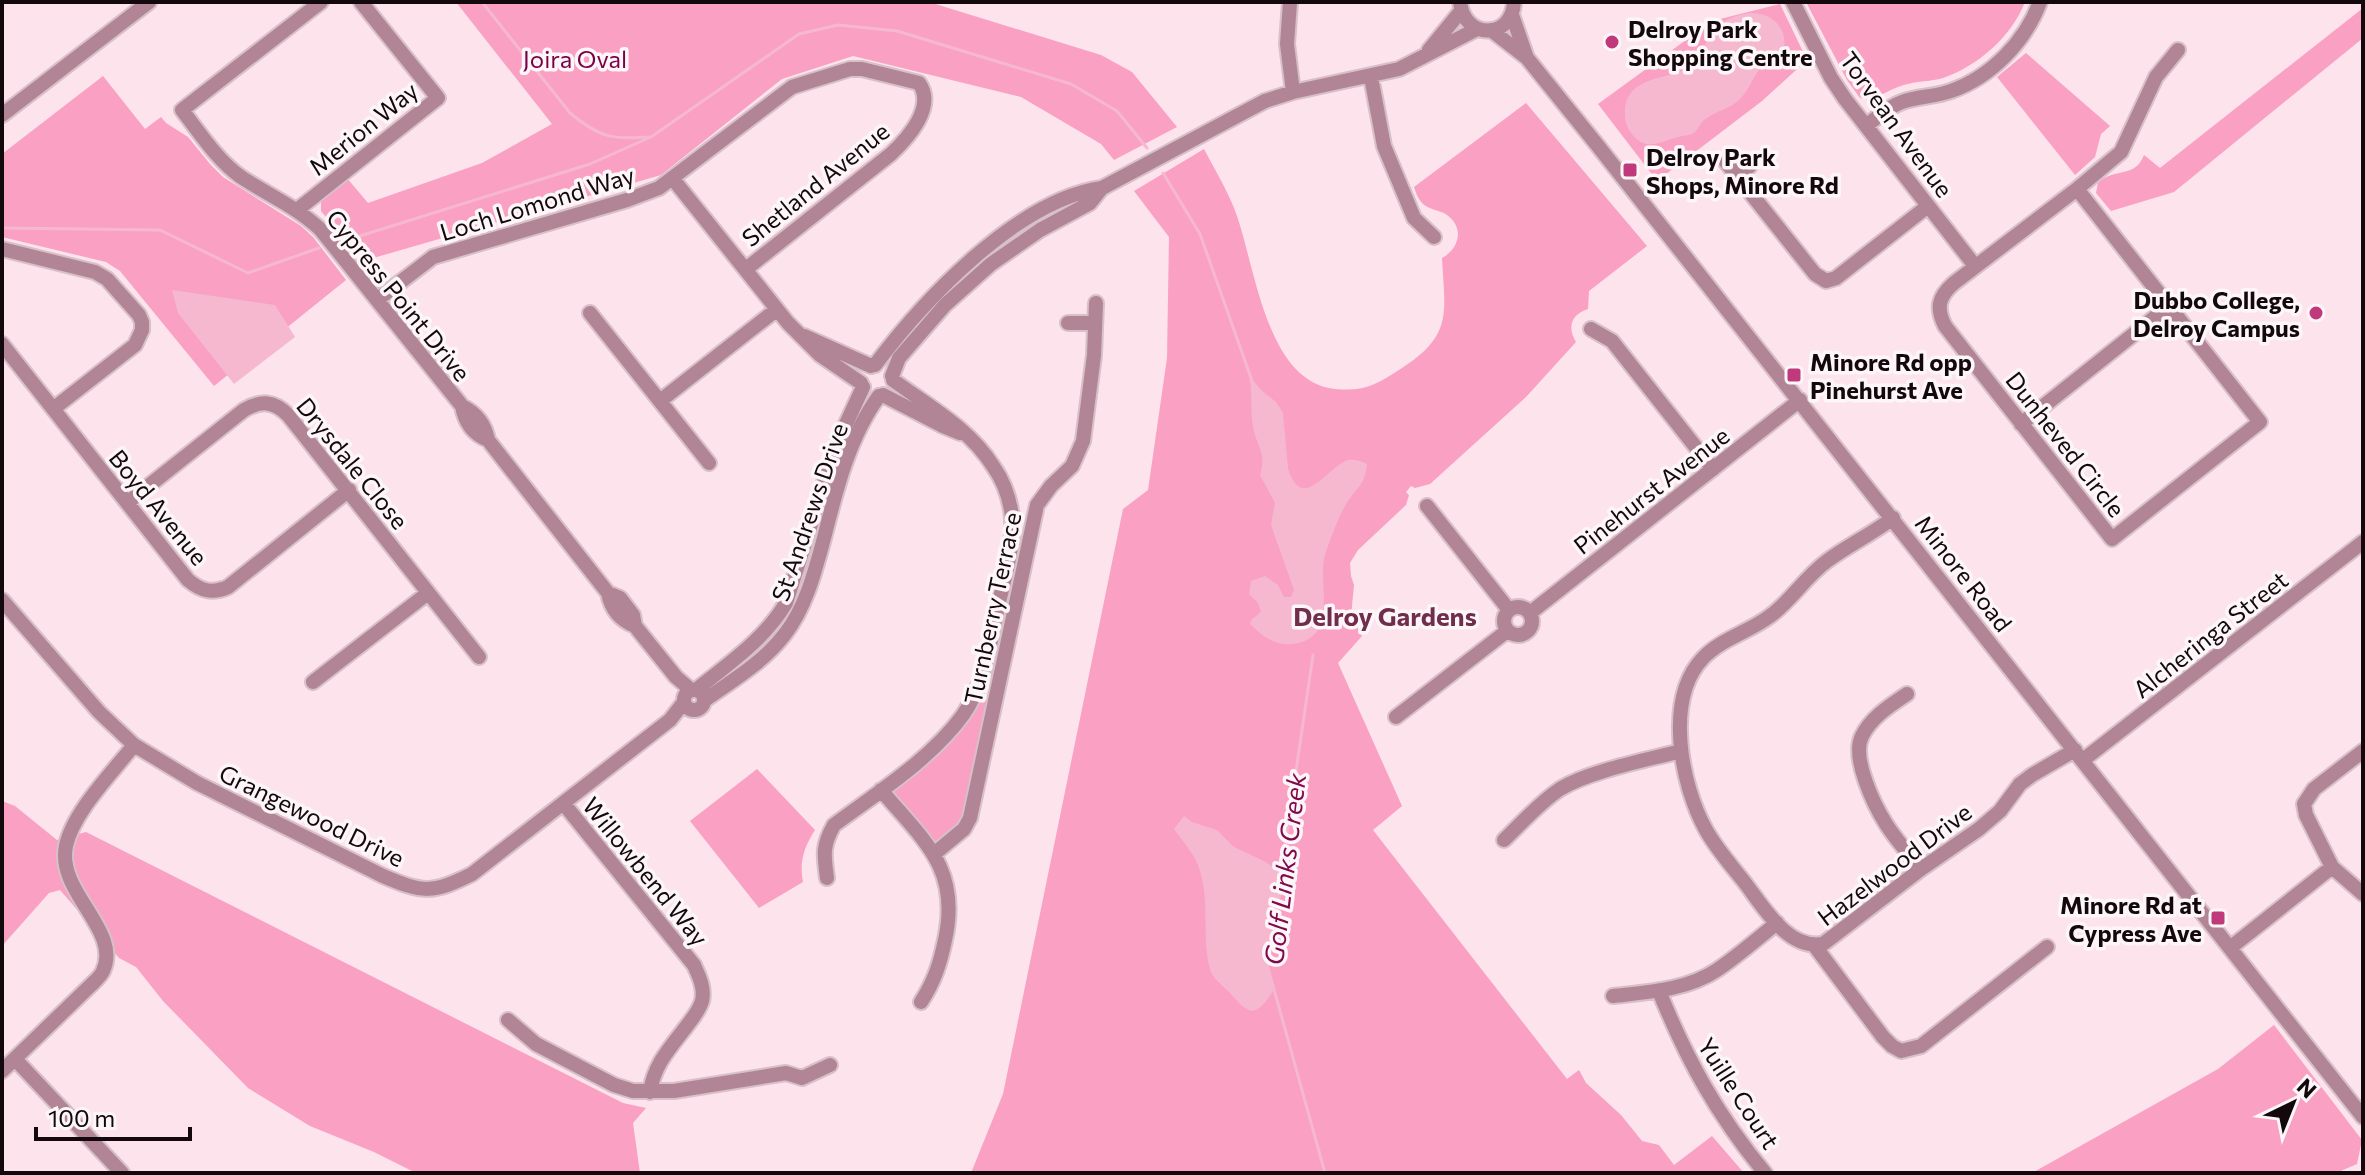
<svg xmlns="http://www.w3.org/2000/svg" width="2365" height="1175" font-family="Commissioner,sans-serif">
<rect width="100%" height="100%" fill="#fce3ec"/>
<path fill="#f9a0c3" d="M 456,2 L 929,2 L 1101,55 L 1132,72 L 1177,127 L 1114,160 L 1101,144 L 1021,97 L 853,56 L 782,79 L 661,175 L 363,261 L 321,211 L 321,201 L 346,177 L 368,203 L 482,163 L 552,124 Z
M 1806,2 L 2025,2 C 2012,36 1978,66 1943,78 C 1933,81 1923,81 1912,83 C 1897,86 1885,92 1872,101 L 1860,98 L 1847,80 Z
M 1780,4 L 1807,60 L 1762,101 L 1657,181 L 1598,104 L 1712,21 Z
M 2363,8 L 2363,38 L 2174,192 L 2111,211 L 2096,193 L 2098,183 C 2114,167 2135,179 2144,155 L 2160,168 Z
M 2026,53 L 2110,126 L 2101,134 L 2095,157 L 2075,175 L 1997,77 Z
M 103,76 L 145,129 L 161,117 L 166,123 L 188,137 L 210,164 L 223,177 L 301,226 L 313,237 L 346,280 L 214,386 L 120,271 L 106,262 L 2,237 L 2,154 Z
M 1526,103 L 1647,246 L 1589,291 L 1588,309 C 1571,314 1567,328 1576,342 L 1526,397 L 1430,484 L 1415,488 L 1411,486 L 1406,492 L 1409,495 L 1406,505 L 1358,550 L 1350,563 L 1351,576 L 1354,585 L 1351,616 L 1362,636 L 1338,663 L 1402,806 L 1373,830 L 1567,1079 L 1579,1070 L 1586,1083 L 1621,1115 L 1642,1141 L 1659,1145 L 1674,1165 L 1712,1136 L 1744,1173 L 971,1173 L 1003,1094 L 1123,509 L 1148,490 L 1167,358 L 1169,237 L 1134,191 L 1204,149 C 1214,168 1226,188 1234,208 C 1255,260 1264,382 1335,389 C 1365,392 1377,384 1402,368 C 1453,335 1445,313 1442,258 C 1459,249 1465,228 1447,215 C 1440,210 1430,210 1423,204 C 1418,199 1416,193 1414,187 Z
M 980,697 L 992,703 L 968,817 L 944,846 L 932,844 L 895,798 L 894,791 L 897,785 Z
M 757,769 L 815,830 C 804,847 799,862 803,882 L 759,908 L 690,821 Z
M 2,801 L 15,806 L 57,840 L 86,832 L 623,1103 L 646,1108 L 633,1123 L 640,1173 L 416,1173 L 374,1152 L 310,1126 L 248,1088 L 163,1001 L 136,967 L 119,958 L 60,890 L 49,893 L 2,946 Z
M 2274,1025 L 2362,1140 L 2357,1164 L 2336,1173 L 2032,1173 L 2218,1069 Z"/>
<path fill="#f6b8cf" d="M 1749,13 C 1757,13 1765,14 1772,19 C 1783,26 1790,45 1779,56 C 1774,60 1768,60 1763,65 C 1753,75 1750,90 1739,100 C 1729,109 1717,111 1707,118 C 1701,121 1700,127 1695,132 C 1691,136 1684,135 1678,137 C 1665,140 1650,150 1638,140 C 1630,134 1624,123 1625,113 C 1625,73 1671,82 1694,64 C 1701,59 1702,50 1706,43 C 1716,23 1728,17 1749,13 Z
M 172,290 L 275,305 L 295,337 L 234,384 L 178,313 Z
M 1249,375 L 1261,390 L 1276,402 L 1283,413 L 1288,468 C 1302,515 1328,466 1348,460 C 1354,459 1361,461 1367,464 C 1365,487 1355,488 1345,506 C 1338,518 1333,533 1328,546 C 1325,553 1323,562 1323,570 C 1322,596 1333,635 1298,643 C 1278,648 1264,638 1250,624 L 1251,620 L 1261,612 L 1258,603 L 1249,594 L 1251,581 L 1265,576 L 1278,585 L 1284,597 L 1291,597 L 1294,590 L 1273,531 L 1271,524 L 1275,503 L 1260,475 C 1267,452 1256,446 1253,426 C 1250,409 1253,393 1249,375 Z
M 1184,816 L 1192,822 L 1217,830 L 1234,847 L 1266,862 L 1285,875 L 1267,964 L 1273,991 C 1255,1020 1248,1014 1229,992 C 1222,985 1212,978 1210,969 C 1201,935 1211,900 1198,865 C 1193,853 1182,840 1174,829 Z"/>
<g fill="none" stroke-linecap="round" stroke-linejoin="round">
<path stroke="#f6b8cf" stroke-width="3" d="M 482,2 L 570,113 C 599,137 612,140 649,137
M 1163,173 L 1200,234 L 1251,378
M 2,228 L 160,230 L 248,273 L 319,248
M 347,240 L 590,164 L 651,137 L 799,34 L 838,25 L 897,31 L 1071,84 L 1117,111 L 1147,148
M 1281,873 L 1313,655
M 1267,964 L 1325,1173"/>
<g stroke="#d7c0c8" stroke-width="18">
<path id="minor" d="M 321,2 L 182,110 C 200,133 217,160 241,177 C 268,195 297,207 321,230 L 462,406 C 476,413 485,424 488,440 L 608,593 C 611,609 620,620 635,626
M 1290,2 L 1287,44 L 1293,92
M 1460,2 C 1464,40 1512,40 1514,2
M 1793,2 L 1831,78 L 1845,99 L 1975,266
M 1512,15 L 1527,58
M 1491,30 L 1527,58 L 1598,146 L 2363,1117
M 1429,50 L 1461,11
M 1371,77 L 1384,146 L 1414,218 L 1434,237
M 2,115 L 149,2
M 1866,126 C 1877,117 1889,107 1902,102 C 1918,96 1935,97 1951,91 C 1991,77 2025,42 2040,2
M 1725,161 L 1815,274 L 1826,281 L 1836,278 L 1928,206
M 1737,177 L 1750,166
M 673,179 L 788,323 L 820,355 L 861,383
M 2077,189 L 2260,422 L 2112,539 L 1945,326 C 1936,308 1938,297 1954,283 Z
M 2077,189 L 2121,152 L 2156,77 L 2178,50
M 297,210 L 438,98 L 361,2
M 2,249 L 95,272 L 107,279 L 139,315 L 142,322 L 142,330 L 135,345 L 53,409
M 377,300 L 433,257 L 627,200 L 659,188 L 792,87 L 850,69 L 862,69 L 919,83 C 936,107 908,138 891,154 L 746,269
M 590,313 L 709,463
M 1068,323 L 1095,323
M 1591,329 L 1612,341 L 1713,469
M 804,336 L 871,366
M 2,344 L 188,580 C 201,591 212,594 228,587 L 349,490
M 875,365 C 924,300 1017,200 1102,188 L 1265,101 L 1293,92 L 1399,69 L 1477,29
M 892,376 L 899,358 L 945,305 L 991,264 L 1040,230 L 1090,203 L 1102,188
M 883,395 L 943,426 L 960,433
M 660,401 L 776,310
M 462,406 C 465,423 473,434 488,440
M 2021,424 L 2169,306
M 127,503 L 244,410 C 261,400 274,401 288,415 L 479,657
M 1427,506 L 1509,610
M 1893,518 C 1872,534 1847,546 1827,561 C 1805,577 1791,601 1770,616 C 1749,632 1721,639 1703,658 C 1664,699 1681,785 1706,830 C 1716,848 1730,864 1742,879 C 1762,904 1786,950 1823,944 L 1921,869 L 1979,829 L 2000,811 L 2020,784 L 2032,775 L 2075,750
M 608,593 L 620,598 L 633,615 L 635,626 L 676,677 L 691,690
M 2,600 L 99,712 L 134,745 L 197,783 L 383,876 C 423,893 432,894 472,874 L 670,720 L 684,702
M1504 621a14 14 0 1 1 28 0a14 14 0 1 1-28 0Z
M 1530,613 L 1800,400
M 313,682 L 428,593
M684 700a10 10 0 1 1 20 0a10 10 0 1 1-20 0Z
M 696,690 C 728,664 765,639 786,603 L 835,448 L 863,387
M 1907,694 C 1891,705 1871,717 1862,736 C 1851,757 1874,805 1886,824 C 1896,840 1909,854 1921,869
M 705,700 C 733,680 764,662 785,634 C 806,607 815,571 824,538 C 836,490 849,437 879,396
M 1396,717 L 1507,631
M 2363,751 L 2314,789 L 2304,804 L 2306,815 L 2332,867 L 2363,894
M 2083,760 L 2363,542
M 881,790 C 923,840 961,868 945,940 C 940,964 934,982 921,1002
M 564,804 L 694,965 C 699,976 705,988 702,1001 C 699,1011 692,1019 686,1027 C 669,1049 654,1065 650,1092
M 1504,840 C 1522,823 1539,803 1560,789 C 1589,771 1647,760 1681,751
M 934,854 L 964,829 L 970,818 L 1037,505 L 1051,486 L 1072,466 L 1083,441 L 1094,355 L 1096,303
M 827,878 C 824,855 822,846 834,825 C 877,793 931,759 963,715 C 985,683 990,644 998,606 C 1005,577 1014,547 1012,517 C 1010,499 1003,480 993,466 C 969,428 928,406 893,380
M 1814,945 L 1883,1037 L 1892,1046 L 1901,1051 L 1921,1046 L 2047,947
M 2230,948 L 2332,867
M 1659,991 C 1687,1060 1717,1115 1765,1173
M 1613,996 C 1648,992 1687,990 1717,970 C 1738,956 1757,939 1777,923
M 508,1020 L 536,1044 L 614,1085 L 633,1091 L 674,1091 L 786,1073 L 802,1078 L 830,1065
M 15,1059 L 122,1173
M 2,1071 L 91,985 C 95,981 101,976 103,971 C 122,930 56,892 66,846 C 73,812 112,773 134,745"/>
</g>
<use href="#minor" stroke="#b18595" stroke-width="14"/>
</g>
<g fill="#c03a7b" stroke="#fdf6f8" stroke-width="3">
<circle cx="1612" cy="42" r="8"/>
<rect x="1622" y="162" width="16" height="16" rx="4"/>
<circle cx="2316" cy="313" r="8"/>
<rect x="1786" y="367" width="16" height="16" rx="4"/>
<rect x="2210" y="910" width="16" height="16" rx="4"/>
</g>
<g text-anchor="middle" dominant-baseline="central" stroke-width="7" stroke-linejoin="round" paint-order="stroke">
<g font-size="24" font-weight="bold" fill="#13090d" stroke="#fdf6f8" text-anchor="start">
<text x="1628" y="28">Delroy Park<tspan x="1628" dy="28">Shopping Centre</tspan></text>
<text x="1646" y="156">Delroy Park<tspan x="1646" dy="28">Shops, Minore Rd</tspan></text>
<text x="2300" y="299" text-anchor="end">Dubbo College,<tspan x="2300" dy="28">Delroy Campus</tspan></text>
<text x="1810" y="361">Minore Rd opp<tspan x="1810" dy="28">Pinehurst Ave</tspan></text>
<text x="2202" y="904" text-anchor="end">Minore Rd at<tspan x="2202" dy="28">Cypress Ave</tspan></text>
</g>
<g font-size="24" fill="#7c0048" stroke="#fdf6f8">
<text x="575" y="58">Joira Oval</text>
</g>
<g font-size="24" fill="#13090d" stroke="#fdf6f8">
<text transform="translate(1897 124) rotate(54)">Torvean Avenue</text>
<text transform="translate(363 128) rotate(-39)">Merion Way</text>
<text transform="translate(815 184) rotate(-39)">Shetland Avenue</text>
<text transform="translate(537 203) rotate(-17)">Loch Lomond Way</text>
<text transform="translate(399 295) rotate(51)">Cypress Point Drive</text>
<text transform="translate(2066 444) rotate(52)">Dunheved Circle</text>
<text transform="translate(353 463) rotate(51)">Drysdale Close</text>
<text transform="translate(1651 490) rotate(-38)">Pinehurst Avenue</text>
<text transform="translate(159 507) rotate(51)">Boyd Avenue</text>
<text transform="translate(809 512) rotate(-71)">St Andrews Drive</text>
<text transform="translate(1964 573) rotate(52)">Minore Road</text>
<text transform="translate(992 608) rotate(-78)">Turnberry Terrace</text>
<text transform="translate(2210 634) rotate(-38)">Alcheringa Street</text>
<text transform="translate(312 815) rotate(26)">Grangewood Drive</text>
<text transform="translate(1894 864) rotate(-37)">Hazelwood Drive</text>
<text transform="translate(646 871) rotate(51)">Willowbend Way</text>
<text transform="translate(1739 1093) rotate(57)">Yuille Court</text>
</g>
<g font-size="26" font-weight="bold" fill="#712e4c" stroke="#fdf6f8">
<text x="1385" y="615">Delroy Gardens</text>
</g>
<g font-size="26" font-style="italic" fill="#82084c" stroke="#fdf6f8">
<text transform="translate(1284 869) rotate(-83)">Golf Links Creek</text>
</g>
</g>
<rect width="2365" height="1175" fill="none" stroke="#13090d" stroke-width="8"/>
<g transform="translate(2293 1103) rotate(43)" stroke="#fdf6f8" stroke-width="6" paint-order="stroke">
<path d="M0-6L14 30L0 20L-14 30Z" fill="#13090d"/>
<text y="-12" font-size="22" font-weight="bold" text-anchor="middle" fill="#13090d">N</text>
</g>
<path d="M36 1127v12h154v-12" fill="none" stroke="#13090d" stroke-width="4"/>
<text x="48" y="1127" font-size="24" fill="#13090d" stroke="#fdf6f8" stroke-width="6" paint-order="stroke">100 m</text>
</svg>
